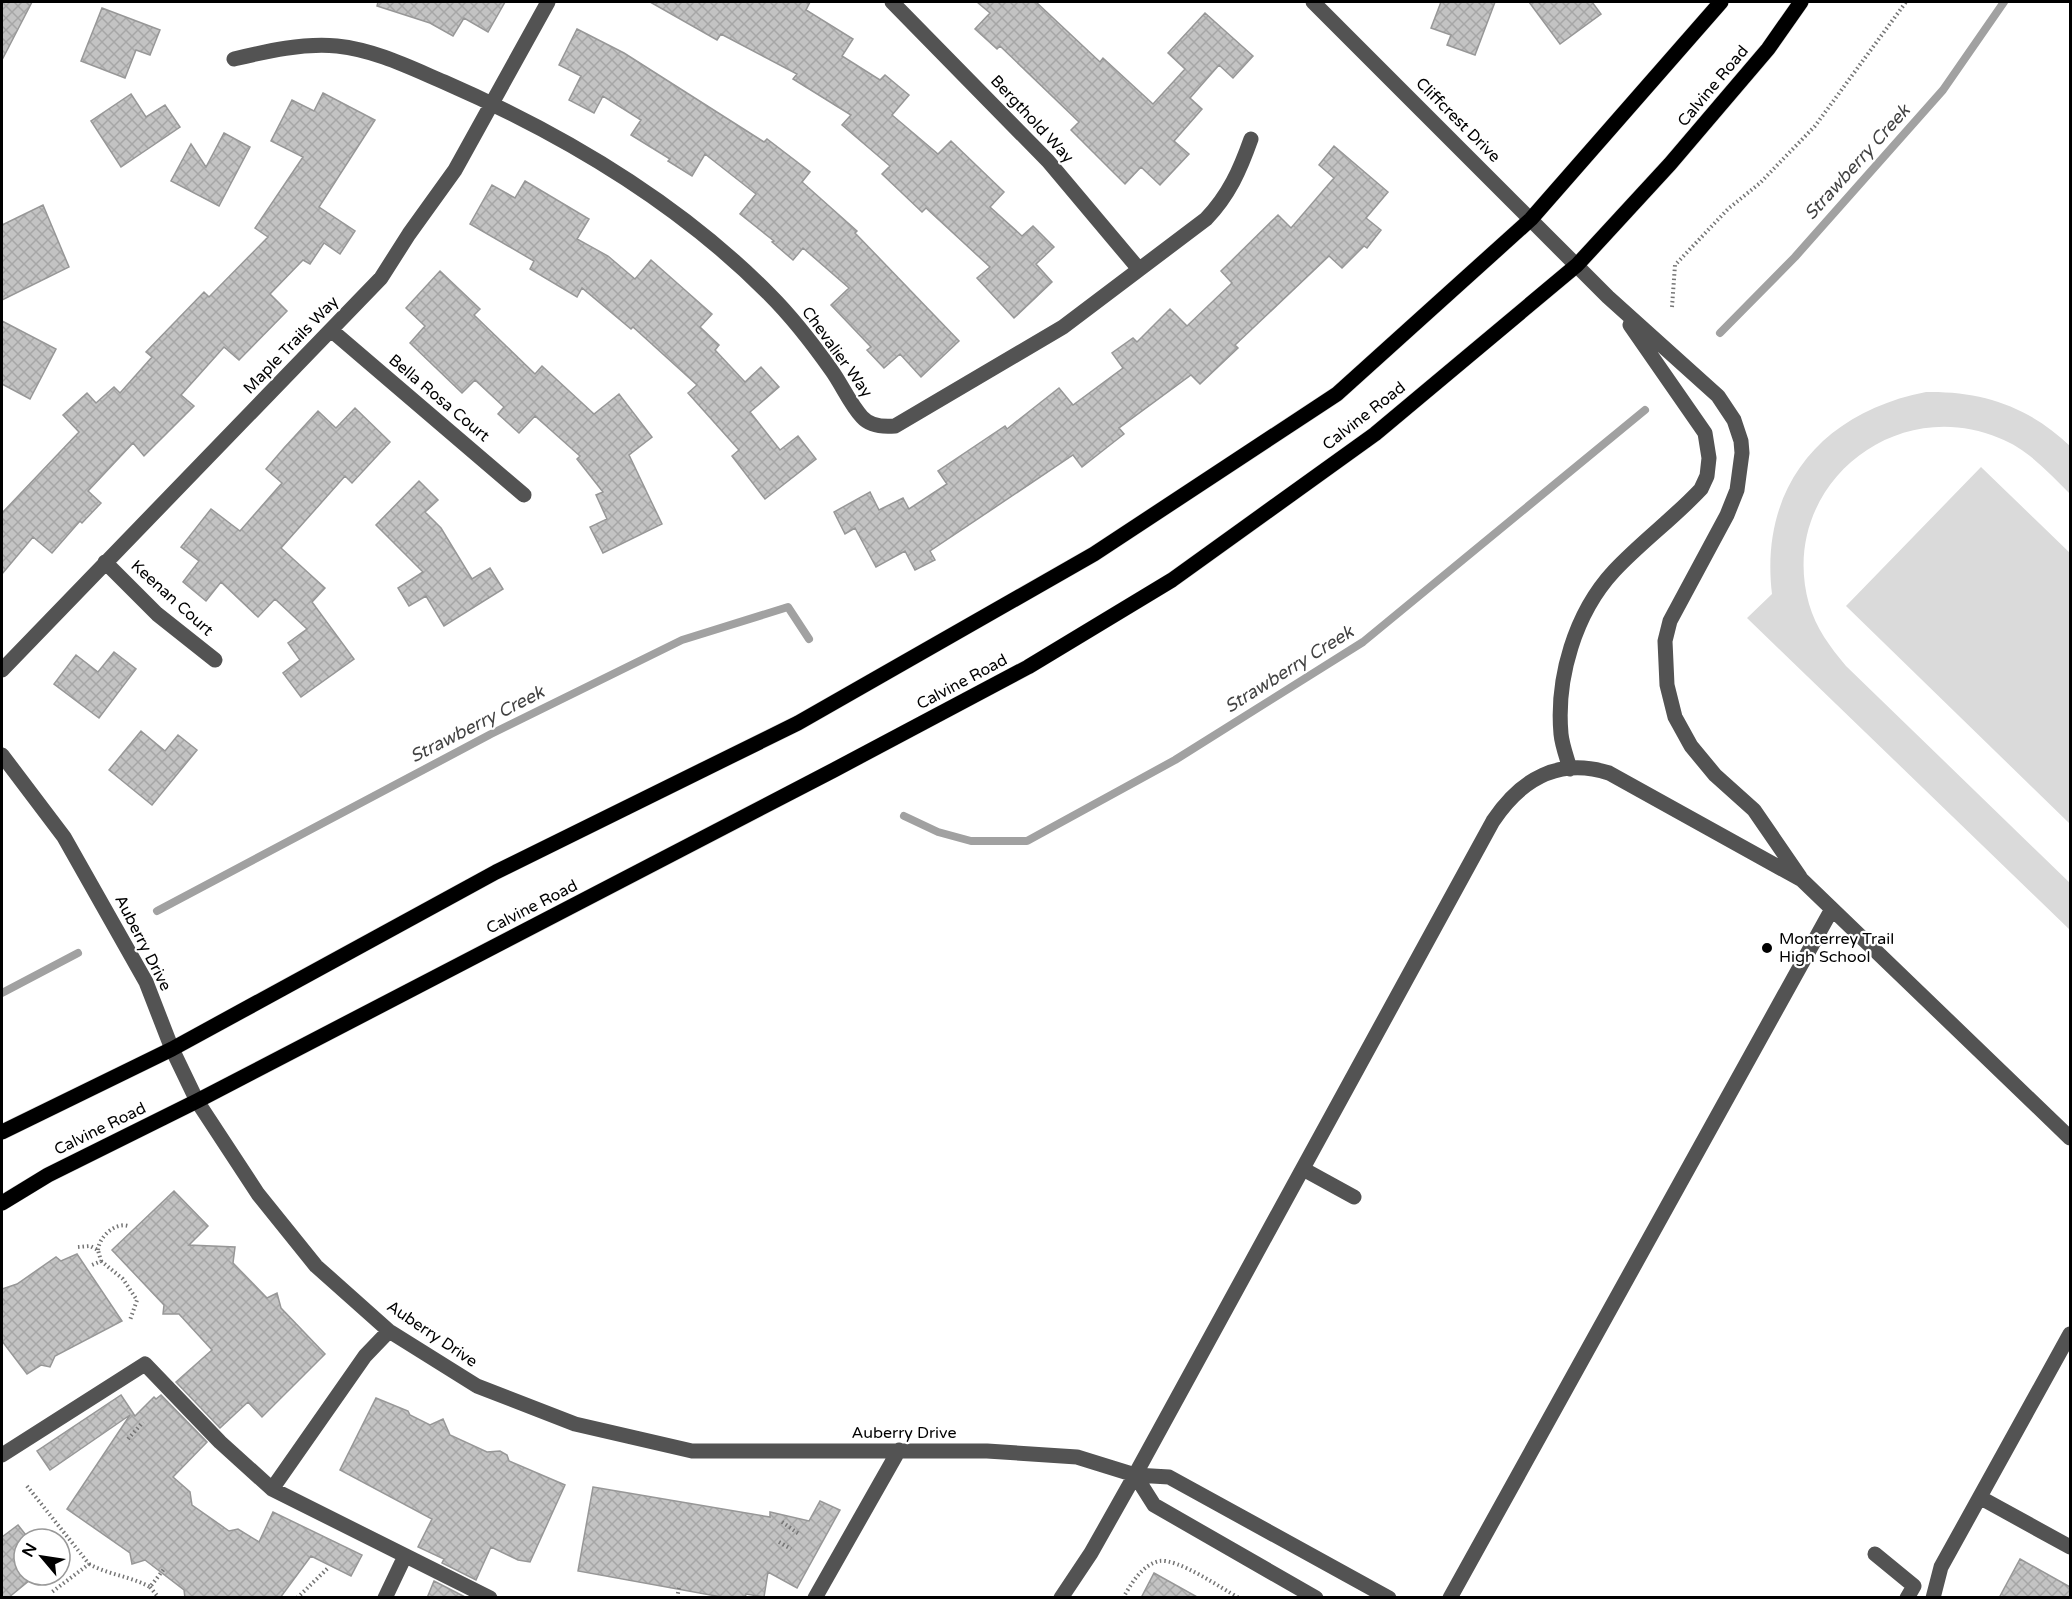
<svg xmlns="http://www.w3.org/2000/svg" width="2072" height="1599" font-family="'Varela Round',sans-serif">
<defs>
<pattern id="building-cross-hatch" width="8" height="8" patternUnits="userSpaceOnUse" patternTransform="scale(1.5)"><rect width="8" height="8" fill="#c3c3c3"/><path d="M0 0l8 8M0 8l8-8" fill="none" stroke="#a6a6a6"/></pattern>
</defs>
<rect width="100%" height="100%" fill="#fff"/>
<path fill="#dadada" d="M 1926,392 C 1983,391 2029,407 2070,446 L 2070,494 C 2049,473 2028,449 1999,438 C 1892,393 1777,490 1809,604 C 1816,628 1830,647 1846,666 L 2070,883 L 2070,930 L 1747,618 L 1772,594 C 1759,486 1823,412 1926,392 Z
M 1981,467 L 2070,553 L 2070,824 L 1846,606 Z"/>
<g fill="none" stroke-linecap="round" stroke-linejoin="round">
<path stroke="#a1a1a1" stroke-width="8" d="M 1720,333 L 1795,257 L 1943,90 L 2004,2
M 904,816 L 938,832 L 971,841 L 1027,841 L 1175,760 L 1363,642 L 1645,410
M 157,911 L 491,734 L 682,640 L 788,607 L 809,639
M 2,993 L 78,953"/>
</g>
<path fill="url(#building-cross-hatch)" stroke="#979797" stroke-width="1.5" d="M 2,2 L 32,2 L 2,60 Z
M 378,2 L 505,2 L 488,32 L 464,18 L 453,36 L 430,23 L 377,6 Z
M 650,2 L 810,2 L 806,10 L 853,39 L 842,56 L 880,80 L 885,75 L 909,95 L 892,115 L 938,154 L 951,141 L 1004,192 L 990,207 L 1022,236 L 1033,226 L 1054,247 L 1036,264 L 1052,282 L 1014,318 L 977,278 L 990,267 L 926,208 L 922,212 L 882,174 L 890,166 L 842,125 L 851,115 L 793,79 L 797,74 L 721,34 L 717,40 Z
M 977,2 L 1036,2 L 1100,62 L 1103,58 L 1153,104 L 1185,69 L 1168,53 L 1205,13 L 1253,56 L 1233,78 L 1219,65 L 1190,98 L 1202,109 L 1174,141 L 1189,154 L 1160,185 L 1141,167 L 1125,184 L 1071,130 L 1079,122 L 1000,46 L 997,49 L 975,29 L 990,13 Z
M 1441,2 L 1495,2 L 1475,55 L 1447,45 L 1451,35 L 1431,28 Z
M 1529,2 L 1592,2 L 1601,14 L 1560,44 Z
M 102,8 L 160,30 L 150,55 L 136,50 L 125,78 L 81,61 Z
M 577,29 L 624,53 L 764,142 L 767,139 L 810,172 L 802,182 L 857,231 L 855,233 L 959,341 L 921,377 L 900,354 L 884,368 L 867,350 L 871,347 L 831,305 L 849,288 L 803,248 L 793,260 L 772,242 L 774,241 L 740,214 L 756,194 L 705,154 L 692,176 L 668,161 L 670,159 L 631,135 L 641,120 L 603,96 L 594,113 L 569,100 L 581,76 L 559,65 Z
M 323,93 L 375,120 L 319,207 L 355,231 L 340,254 L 324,243 L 310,264 L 303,260 L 270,294 L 287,311 L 239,360 L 224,347 L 181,395 L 194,406 L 144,456 L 133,443 L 88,491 L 101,503 L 82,523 L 80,521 L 52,553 L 33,537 L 2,574 L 2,513 L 79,432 L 63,415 L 87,393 L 96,403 L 114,387 L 120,393 L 152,357 L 146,352 L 204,292 L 209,297 L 268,237 L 255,228 L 303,157 L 271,141 L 292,100 L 314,111 Z
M 131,94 L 146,117 L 165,105 L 180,127 L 121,167 L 91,121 Z
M 224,133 L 250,147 L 219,206 L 171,181 L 191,144 L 206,167 Z
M 1334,146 L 1388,192 L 1366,218 L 1381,230 L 1367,248 L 1364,246 L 1342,268 L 1329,256 L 1235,345 L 1238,348 L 1200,384 L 1191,375 L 1119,428 L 1124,434 L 1082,467 L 1073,455 L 930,551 L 935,560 L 915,570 L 905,551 L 876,567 L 855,528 L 845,534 L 834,512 L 870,492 L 879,510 L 903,498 L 909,509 L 947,484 L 938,471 L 1005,426 L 1007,429 L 1059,388 L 1073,405 L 1123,368 L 1112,353 L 1133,338 L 1137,342 L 1170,309 L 1187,326 L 1232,283 L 1221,271 L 1278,215 L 1291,228 L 1334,178 L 1319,165 Z
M 525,181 L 589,219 L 577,239 L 608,256 L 635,279 L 651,260 L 712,314 L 700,327 L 719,345 L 715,350 L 745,382 L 761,367 L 779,387 L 750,412 L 780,450 L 798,436 L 816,459 L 765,499 L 732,456 L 739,450 L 688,393 L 697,385 L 633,327 L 631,329 L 582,288 L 577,297 L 530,269 L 534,261 L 470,224 L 492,185 L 515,198 Z
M 43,205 L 69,267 L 2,300 L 2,225 Z
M 440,271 L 480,309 L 474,315 L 535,374 L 542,366 L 594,414 L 619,394 L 652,437 L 629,455 L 662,524 L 603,553 L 590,527 L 607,519 L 596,495 L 603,492 L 577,459 L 580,456 L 535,416 L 519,433 L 498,414 L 504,407 L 475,380 L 462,393 L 410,343 L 425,326 L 406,308 Z
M 2,321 L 56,349 L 30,399 L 2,384 Z
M 355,408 L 390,442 L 352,483 L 345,476 L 281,548 L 325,588 L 312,602 L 354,659 L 301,697 L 283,673 L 300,660 L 288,643 L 307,629 L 275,599 L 258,617 L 221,582 L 206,601 L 183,582 L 199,561 L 181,547 L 211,509 L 240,531 L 282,483 L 266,469 L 284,448 L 318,411 L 336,428 Z
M 419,481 L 438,500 L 425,512 L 441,528 L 472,579 L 490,568 L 503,589 L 444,626 L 426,596 L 409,606 L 398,588 L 423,572 L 376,525 Z
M 114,652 L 136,669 L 99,718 L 54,684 L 76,655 L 98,672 Z
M 141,731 L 165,751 L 178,735 L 197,750 L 152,805 L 109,770 Z
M 174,1191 L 208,1226 L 189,1245 L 235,1247 L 233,1263 L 267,1298 L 277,1293 L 281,1308 L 325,1354 L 262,1417 L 248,1402 L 220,1428 L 176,1382 L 212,1350 L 179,1314 L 163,1314 L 164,1305 L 112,1250 Z
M 77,1254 L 122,1321 L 55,1356 L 50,1367 L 41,1365 L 27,1374 L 2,1341 L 2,1289 L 17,1284 L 56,1257 L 61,1261 Z
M 121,1395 L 135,1416 L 154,1397 L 156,1399 L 161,1395 L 207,1442 L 173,1477 L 190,1492 L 192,1505 L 229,1531 L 238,1529 L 259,1542 L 273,1512 L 362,1555 L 351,1576 L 311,1556 L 280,1598 L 185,1598 L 184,1590 L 145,1560 L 132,1564 L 130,1553 L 67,1509 L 130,1415 L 50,1470 L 37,1451 Z
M 376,1398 L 408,1411 L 410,1415 L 430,1425 L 443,1419 L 450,1435 L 487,1452 L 500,1451 L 507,1455 L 509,1461 L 565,1485 L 530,1562 L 518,1560 L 491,1547 L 476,1580 L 442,1563 L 444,1559 L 418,1547 L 432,1519 L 340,1470 Z
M 593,1487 L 770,1517 L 770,1512 L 809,1521 L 820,1501 L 840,1510 L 797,1588 L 768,1572 L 764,1597 L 746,1594 L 745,1598 L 727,1598 L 578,1571 Z
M 18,1525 L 29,1539 L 24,1539 L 24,1575 L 36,1575 L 8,1598 L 2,1598 L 2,1537 Z
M 2020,1559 L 2070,1587 L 2070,1598 L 1999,1598 Z
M 1154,1573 L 1199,1598 L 1141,1598 Z
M 434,1581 L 467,1598 L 427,1598 Z"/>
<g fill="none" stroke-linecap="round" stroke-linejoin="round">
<g stroke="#dbdbdb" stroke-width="16">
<path id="major" d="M 2,1132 L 172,1049 L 496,872 L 798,723 L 1094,554 L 1337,394 L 1531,219 L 1721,2
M 2,1203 L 48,1175 L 197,1101 L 834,770 L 1028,667 L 1172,580 L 1375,434 L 1577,265 L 1670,164 L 1768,49 L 1801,2"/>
</g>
<path stroke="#757575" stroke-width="4" stroke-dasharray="1.5 3" stroke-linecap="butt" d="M 1672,307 L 1675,265 L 1728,209 L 1760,183 L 1815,126 L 1906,2
M 78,1247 L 90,1246 L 98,1250 L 101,1261 L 92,1265
M 98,1250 C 99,1237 115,1222 128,1226
M 101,1261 L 123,1279 L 137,1300 L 130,1320
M 128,1439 L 143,1422
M 27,1486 L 89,1564 L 52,1592
M 782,1522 L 799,1534
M 779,1542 L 791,1549
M 89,1564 C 109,1575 130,1576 150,1587 L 164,1569
M 150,1587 L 159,1598
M 297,1598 L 328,1568
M 677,1598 L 679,1588
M 1123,1598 C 1131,1584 1142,1565 1159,1561 C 1178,1558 1221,1588 1239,1598"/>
<path stroke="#535353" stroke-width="15" d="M 892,2 L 1048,161 L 1138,268
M 1313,2 L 1608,297 L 1718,396 L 1734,420 L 1741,441 L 1742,453 L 1737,490 L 1727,515 L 1670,621 L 1665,641 L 1667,685 L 1675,717 L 1691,746 L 1715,775 L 1754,810 L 1800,877
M 234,59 C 268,51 301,43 337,46 C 375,50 409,67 444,82 C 563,134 677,201 769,294 C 792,317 813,344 832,371 C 842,385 850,404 862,417 C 870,426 884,427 895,426 L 1063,327 L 1206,219 C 1229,195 1240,170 1251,139
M 331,330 L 524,495
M 105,562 L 157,614 L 215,660
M 2,670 L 381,278 L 409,234 L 455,170 L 548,2
M 2,755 L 64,837 L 146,982 L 172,1049 L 197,1101 L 258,1194 L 316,1266 L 389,1331 L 477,1386 L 575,1424 L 692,1451 L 987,1451 L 1077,1457 L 1135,1475 L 1169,1477 L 1389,1598
M 1570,769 C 1567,758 1562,745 1561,734 C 1556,678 1575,613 1614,571 C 1641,542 1674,518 1701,489 L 1707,476 L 1709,458 L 1705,433 L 1630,325
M 1303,1169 L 1354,1197
M 2,1455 L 145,1364 L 220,1442 L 272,1489 L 490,1598
M 1135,1475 L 1154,1505 L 1316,1598
M 272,1489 L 365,1356 L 389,1331
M 1981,1498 L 2070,1547
M 1875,1554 L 1914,1586 L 1907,1598
M 385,1598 L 405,1556
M 815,1598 L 899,1450
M 1061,1598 L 1091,1553 L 1135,1475 L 1493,821 C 1521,779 1559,757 1609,773 L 1802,880 L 2070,1138
M 1450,1598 L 1832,909
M 1933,1598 L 1941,1567 L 2070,1334"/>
<use href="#major" stroke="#000" stroke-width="15"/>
</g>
<circle fill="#000" stroke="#fff" stroke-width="2" cx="1767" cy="948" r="6"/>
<g text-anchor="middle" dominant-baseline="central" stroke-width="4.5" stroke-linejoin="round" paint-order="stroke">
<g font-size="16" fill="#000" stroke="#fff">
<text transform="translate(1713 86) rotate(-50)">Calvine Road</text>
<text transform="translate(1032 119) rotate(47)">Bergthold Way</text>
<text transform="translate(1458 120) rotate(45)">Cliffcrest Drive</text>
<text transform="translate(291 345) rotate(-46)">Maple Trails Way</text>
<text transform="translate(837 352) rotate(54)">Chevalier Way</text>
<text transform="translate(439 398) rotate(40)">Bella Rosa Court</text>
<text transform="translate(1364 416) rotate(-38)">Calvine Road</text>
<text transform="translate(172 598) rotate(42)">Keenan Court</text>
<text transform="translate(962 682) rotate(-28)">Calvine Road</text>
<text transform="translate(532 907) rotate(-27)">Calvine Road</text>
<text transform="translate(143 943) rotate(63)">Auberry Drive</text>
<text transform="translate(100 1129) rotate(-26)">Calvine Road</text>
<text transform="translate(432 1334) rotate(34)">Auberry Drive</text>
<text x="904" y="1433">Auberry Drive</text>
</g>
<g font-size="16" fill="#000" stroke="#fff" text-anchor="start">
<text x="1779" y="939">Monterrey Trail<tspan x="1779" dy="18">High School</tspan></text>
</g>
<g font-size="18" font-style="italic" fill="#424242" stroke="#fff">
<text transform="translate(1857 162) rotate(-48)">Strawberry Creek</text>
<text transform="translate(1289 669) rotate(-32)">Strawberry Creek</text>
<text transform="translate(477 724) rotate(-27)">Strawberry Creek</text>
</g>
</g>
<rect width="2072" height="1599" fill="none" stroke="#000000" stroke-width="6"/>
<g transform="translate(42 1557) rotate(299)"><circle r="28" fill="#ffffff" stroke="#999999" stroke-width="1.5"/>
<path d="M0-4.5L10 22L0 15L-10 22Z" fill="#000000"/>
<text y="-9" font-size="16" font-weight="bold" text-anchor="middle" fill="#000000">N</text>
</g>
</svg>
